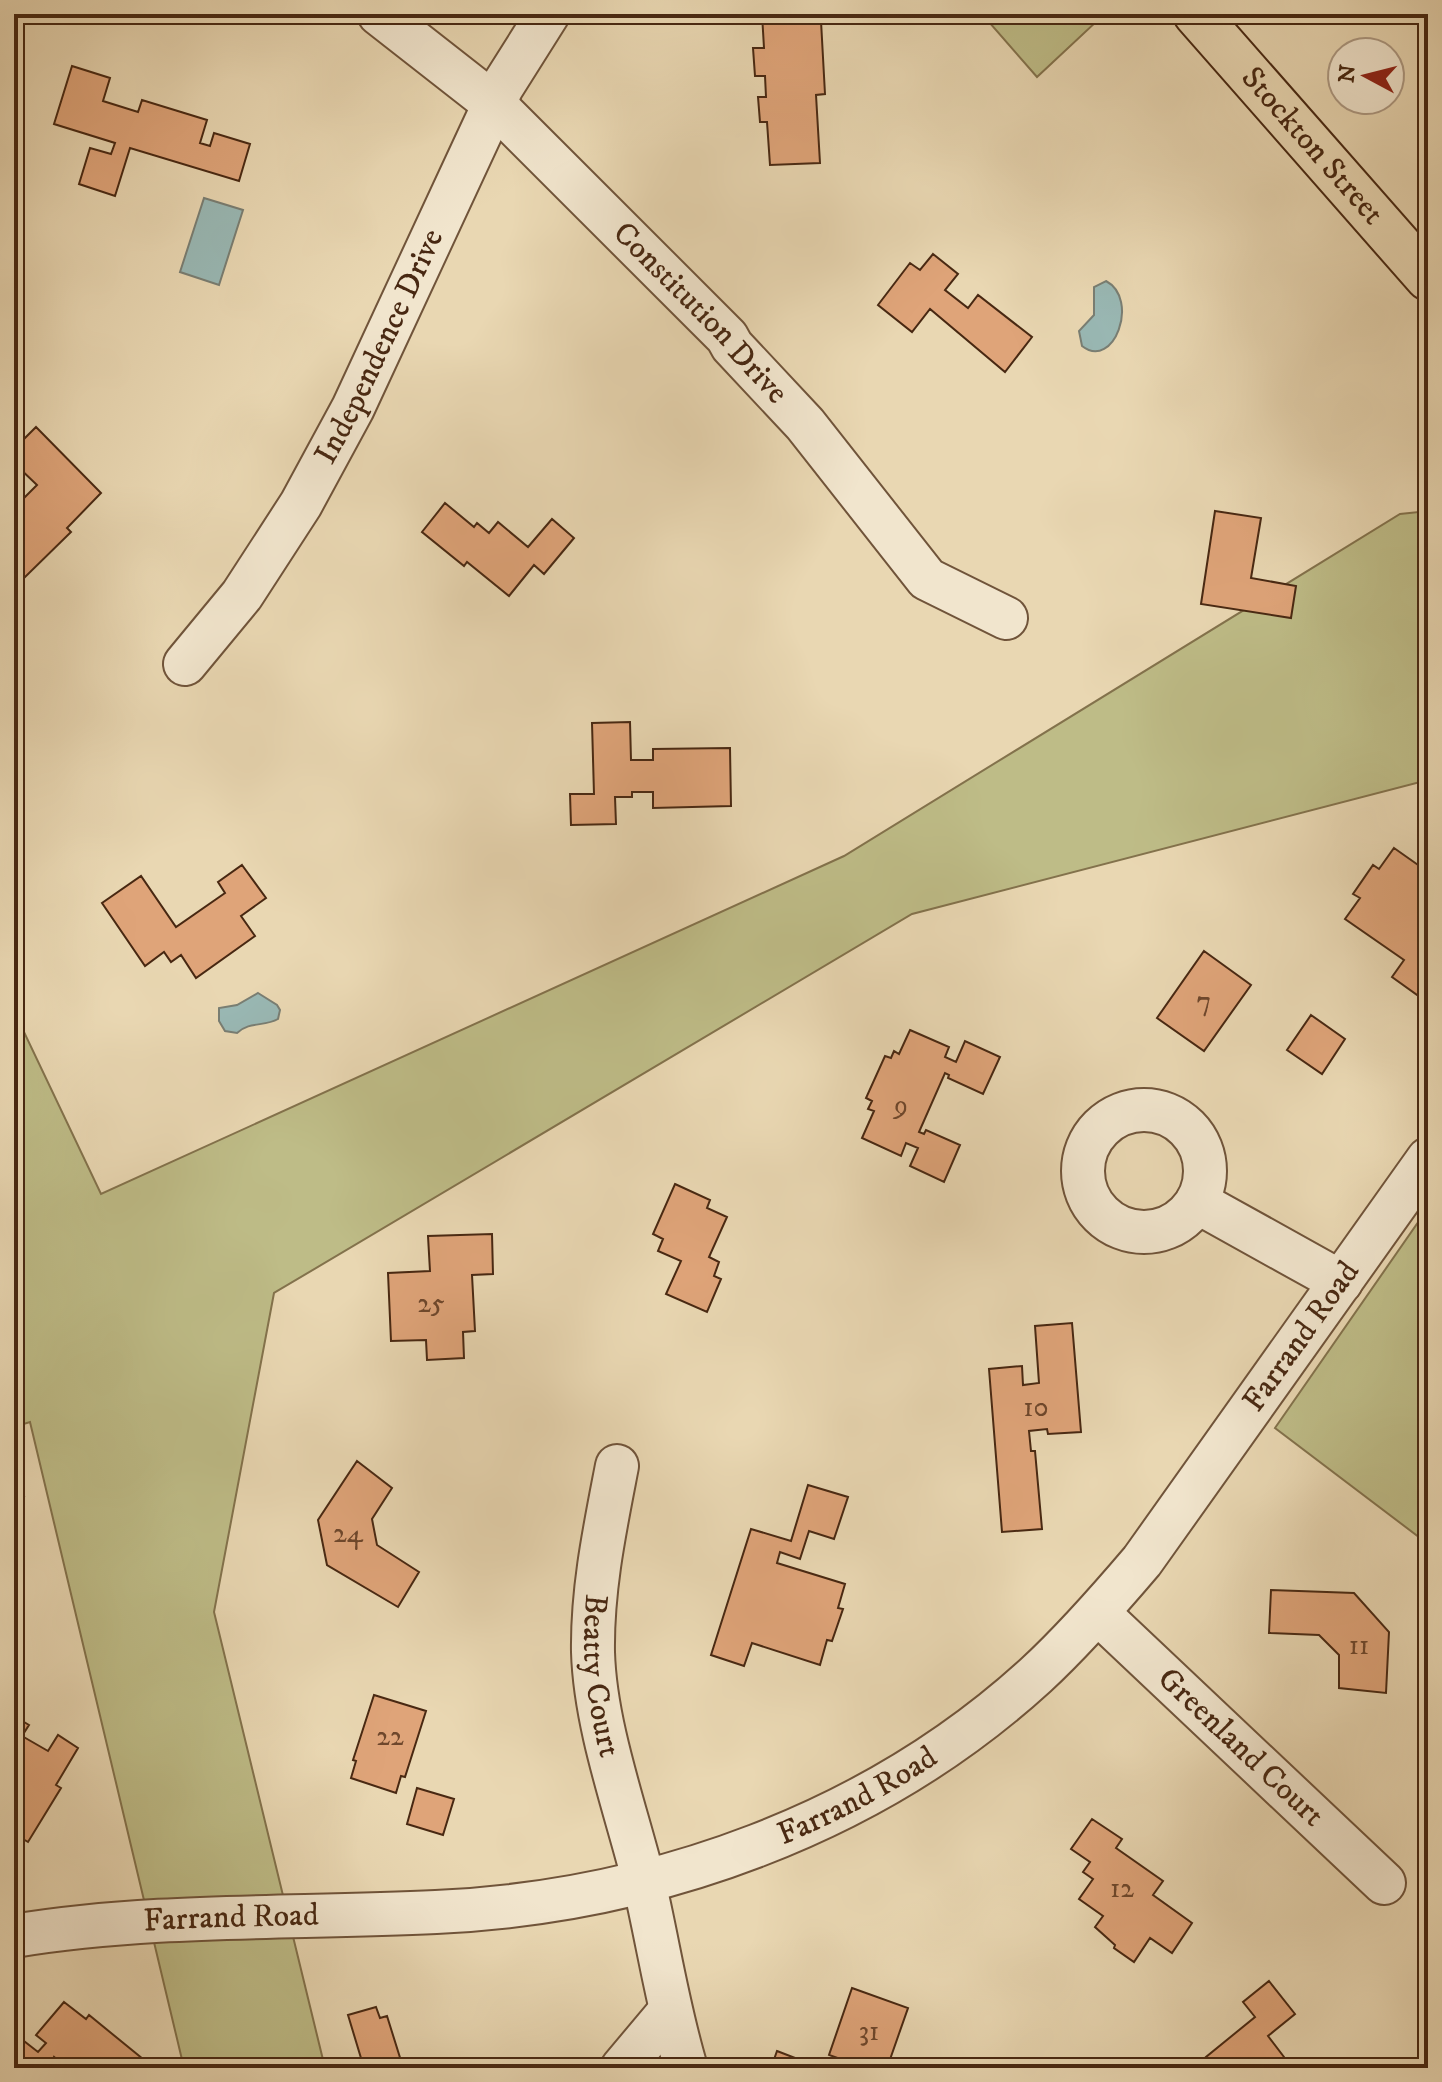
<svg xmlns="http://www.w3.org/2000/svg" width="1442" height="2082" font-family="'IM FELL DW Pica',serif">
<rect width="100%" height="100%" fill="#e9d7b2"/>
<filter id="stains"><feTurbulence type="fractalNoise" baseFrequency=".0025" numOctaves="4"/><feColorMatrix values="0 0 0 0 .2 0 0 0 0 .09 0 0 0 0 .02 0 0 0 .5 -.17"/></filter>
<radialGradient id="worn" r=".72"><stop offset=".6" stop-color="#630" stop-opacity="0"/><stop offset="1" stop-color="#630" stop-opacity=".3"/></radialGradient>
<path fill="#bebc87" stroke="#83724c" stroke-width="2" d="M 982,14 L 1091,14 L 1097,21 L 1037,77 Z
M 1428,511 L 1428,780 L 912,914 L 274,1293 L 214,1612 L 325,2068 L 184,2068 L 30,1422 L 14,1427 L 14,1011 L 101,1194 L 844,856 L 1400,514 Z
M 1428,1208 L 1428,1544 L 1275,1428 Z"/>
<path fill="#99b8b4" stroke="#797e73" stroke-width="2" d="M 204,198 L 243,210 L 219,285 L 180,272 Z
M 1106,281 C 1140,299 1114,371 1082,346 L 1079,331 L 1094,315 L 1094,287 Z
M 258,993 L 277,1005 L 280,1010 L 278,1019 C 264,1027 250,1021 237,1033 L 225,1031 L 219,1021 L 219,1008 L 237,1005 Z"/>
<path fill="#dfa479" stroke="#482812" stroke-width="2" d="M 762,14 L 804,14 L 805,22 L 821,21 L 825,94 L 816,95 L 820,163 L 770,165 L 767,122 L 760,122 L 758,97 L 766,97 L 765,76 L 755,76 L 753,48 L 764,48 Z
M 72,66 L 110,78 L 103,101 L 138,112 L 142,100 L 207,120 L 200,143 L 210,146 L 214,133 L 250,144 L 239,181 L 130,148 L 115,196 L 79,184 L 90,148 L 111,154 L 115,143 L 54,124 Z
M 933,254 L 958,274 L 945,290 L 968,308 L 978,295 L 1032,337 L 1005,372 L 930,309 L 912,332 L 878,305 L 910,263 L 920,270 Z
M 36,427 L 101,493 L 67,528 L 71,532 L 22,580 L 19,576 L 14,581 L 14,508 L 37,485 L 14,463 L 14,449 Z
M 445,503 L 474,527 L 477,523 L 489,533 L 498,522 L 528,547 L 552,519 L 574,538 L 544,574 L 534,565 L 509,596 L 467,562 L 464,566 L 422,532 Z
M 1215,511 L 1261,518 L 1251,578 L 1296,586 L 1291,618 L 1201,604 Z
M 630,722 L 631,760 L 653,760 L 653,749 L 730,748 L 731,806 L 653,808 L 653,792 L 632,792 L 632,797 L 615,797 L 616,824 L 571,825 L 570,794 L 594,794 L 592,723 Z
M 1394,848 L 1428,872 L 1428,986 L 1420,997 L 1392,977 L 1404,960 L 1345,919 L 1360,898 L 1353,894 L 1373,865 L 1379,869 Z
M 242,865 L 266,898 L 241,916 L 255,936 L 196,978 L 181,955 L 171,962 L 164,952 L 145,966 L 102,903 L 141,876 L 176,927 L 225,893 L 218,882 Z
M 1204,951 L 1251,985 L 1204,1051 L 1157,1018 Z
M 1311,1015 L 1345,1039 L 1322,1074 L 1287,1050 Z
M 910,1030 L 949,1047 L 945,1057 L 956,1062 L 965,1041 L 1000,1057 L 983,1094 L 948,1078 L 949,1075 L 945,1073 L 919,1132 L 924,1134 L 926,1130 L 960,1145 L 944,1182 L 910,1166 L 918,1148 L 906,1143 L 901,1156 L 862,1138 L 874,1111 L 868,1109 L 872,1101 L 866,1098 L 885,1056 L 891,1058 L 894,1051 L 899,1054 Z
M 675,1184 L 710,1200 L 707,1208 L 727,1217 L 709,1257 L 719,1262 L 714,1276 L 721,1279 L 707,1312 L 666,1294 L 681,1261 L 658,1251 L 663,1239 L 653,1234 Z
M 492,1234 L 493,1274 L 472,1275 L 475,1331 L 463,1332 L 464,1358 L 427,1360 L 426,1340 L 391,1341 L 388,1273 L 430,1271 L 428,1236 Z
M 1072,1323 L 1081,1432 L 1048,1434 L 1047,1429 L 1029,1431 L 1031,1451 L 1035,1451 L 1042,1529 L 1002,1532 L 989,1369 L 1022,1366 L 1023,1385 L 1039,1383 L 1035,1326 Z
M 357,1461 L 392,1488 L 372,1519 L 377,1545 L 419,1572 L 398,1607 L 327,1565 L 318,1520 Z
M 808,1485 L 848,1497 L 834,1539 L 809,1531 L 800,1559 L 780,1552 L 777,1563 L 845,1584 L 838,1608 L 843,1609 L 832,1641 L 827,1640 L 820,1665 L 752,1643 L 744,1666 L 711,1655 L 751,1529 L 791,1541 Z
M 14,1489 L 24,1497 L 14,1512 Z
M 1271,1590 L 1354,1593 L 1389,1632 L 1386,1693 L 1339,1688 L 1339,1655 L 1319,1635 L 1269,1633 Z
M 374,1695 L 426,1711 L 405,1777 L 401,1776 L 396,1793 L 351,1778 L 356,1761 L 353,1760 Z
M 14,1716 L 29,1725 L 22,1736 L 48,1751 L 58,1735 L 78,1748 L 56,1785 L 61,1788 L 28,1842 L 23,1839 L 14,1853 Z
M 417,1788 L 454,1799 L 443,1835 L 407,1824 Z
M 1092,1819 L 1122,1839 L 1116,1848 L 1163,1881 L 1153,1895 L 1192,1923 L 1172,1953 L 1150,1938 L 1134,1962 L 1114,1948 L 1115,1945 L 1095,1927 L 1103,1916 L 1079,1899 L 1093,1879 L 1083,1872 L 1090,1862 L 1071,1849 Z
M 1269,1981 L 1295,2014 L 1268,2036 L 1284,2057 L 1275,2064 L 1278,2068 L 1214,2068 L 1206,2057 L 1255,2017 L 1243,2002 Z
M 852,1988 L 908,2008 L 887,2068 L 866,2068 L 829,2055 Z
M 64,2002 L 86,2019 L 89,2015 L 154,2068 L 68,2068 L 54,2057 L 50,2068 L 14,2068 L 14,2046 L 20,2038 L 38,2052 L 46,2043 L 36,2035 Z
M 376,2007 L 380,2018 L 387,2016 L 402,2064 L 398,2065 L 398,2068 L 364,2068 L 348,2015 Z
M 777,2051 L 816,2066 L 815,2068 L 771,2068 Z"/>
<g fill="none" stroke-linecap="round" stroke-linejoin="round">
<g stroke="#70543a" stroke-width="46">
<g id="minor">
<path id="s1" d="M 379,14 L 494,104 L 727,337 L 732,346 L 805,424 L 927,579 L 1006,618"/>
<path id="s2" d="M 185,664 L 242,595 L 301,504 L 353,408 L 502,87 L 548,14"/>
<circle cx="1144" cy="1171" r="61"/>
<path d="M 1197,1202 L 1341,1282"/>
<path id="s3" d="M 617,1466 C 605,1528 592,1589 593,1652 C 595,1725 625,1807 643,1878 C 658,1941 667,2005 686,2068"/>
<path id="s4" d="M 1098,1613 L 1384,1883"/>
<path id="s5" d="M 14,1936 C 153,1913 295,1919 436,1912 C 654,1902 873,1824 1036,1675 C 1074,1640 1108,1601 1142,1561 L 1428,1159"/>
<path d="M 622,2068 L 669,2012"/>
</g>
</g>
<g stroke="#482812" stroke-width="48">
<g id="highway">
<path id="s6" d="M 1196,14 L 1428,278"/>
</g>
</g>
<use href="#minor" stroke="#f1e5cd" stroke-width="42"/>
<use href="#highway" stroke="#e9d7b2" stroke-width="44"/>
</g>
<g text-anchor="middle" dominant-baseline="central" stroke-width="6" stroke-linejoin="round" paint-order="stroke">
<g font-size="28" fill="#6e472c">
<text x="1204" y="1001">7</text>
<text x="901" y="1105">9</text>
<text x="431" y="1303">25</text>
<text x="1036" y="1407">10</text>
<text x="348" y="1533">24</text>
<text x="1359" y="1645">11</text>
<text x="390" y="1736">22</text>
<text x="1122" y="1888">12</text>
<text x="869" y="2031">31</text>
</g>
<g font-size="32" fill="#482812" stroke="#f1e5cd">
<text stroke="none"><textPath href="#s6" startOffset="176">Stockton Street</textPath></text>
<text stroke="none"><textPath href="#s1" startOffset="440">Constitution Drive</textPath></text>
<text stroke="none"><textPath href="#s2" startOffset="374">Independence Drive</textPath></text>
<text stroke="none"><textPath href="#s5" startOffset="1512">Farrand Road</textPath></text>
<text stroke="none"><textPath href="#s3" startOffset="212">Beatty Court</textPath></text>
<text stroke="none"><textPath href="#s4" startOffset="196">Greenland Court</textPath></text>
<text stroke="none"><textPath href="#s5" startOffset="864">Farrand Road</textPath></text>
<text stroke="none"><textPath href="#s5" startOffset="218">Farrand Road</textPath></text>
</g>
</g>
<rect width="1442" height="2082" fill="none" stroke="#e9d7b2" stroke-width="48"/>
<rect x="16" y="16" width="1410" height="2050" fill="none" stroke="#482812" stroke-width="4"/>
<rect x="24" y="24" width="1394" height="2034" fill="none" stroke="#482812" stroke-width="2"/>
<g transform="translate(1366 76) rotate(277)"><circle r="38" fill="#f1e5cd" stroke="#ad9982" stroke-width="2"/>
<path d="M0-6L14 30L0 20L-14 30Z" fill="#8f2418"/>
<text y="-12" font-size="22" font-weight="bold" text-anchor="middle" fill="#482812">N</text>
</g>
<rect width="100%" height="100%" filter="url(#stains)"/>
<rect width="100%" height="100%" fill="url(#worn)"/>
</svg>
